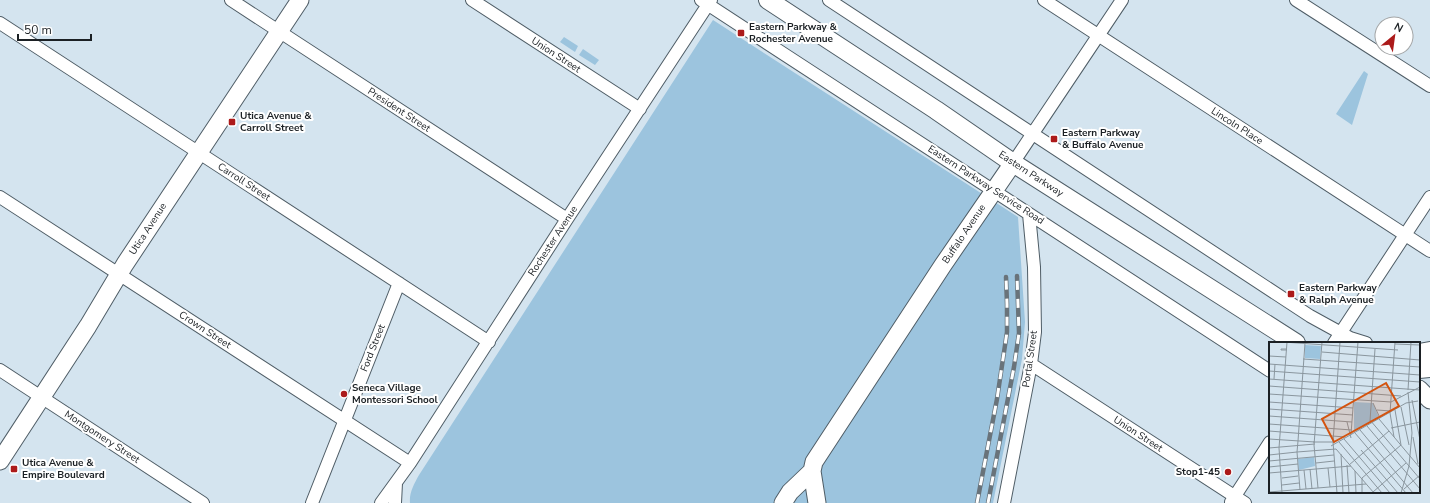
<svg xmlns="http://www.w3.org/2000/svg" width="1430" height="503" font-family="'Nunito Sans',sans-serif">
<rect width="100%" height="100%" fill="#d4e4ef"/>
<path fill="#9cc4de" d="M 713,20 L 1018,217 L 1025,322 L 1022,359 L 993,503 L 410,503 C 409,493 414,484 419,475 Z
M 564,37 L 578,46 L 575,52 L 560,42 Z
M 583,49 L 599,60 L 595,65 L 579,55 Z
M 1364,71 L 1368,74 L 1352,125 L 1336,114 Z"/>
<g fill="none" stroke-linecap="round" stroke-linejoin="round">
<g stroke="#4f5d66" stroke-width="14">
<path id="street" d="M 231,0 L 567,219
M 472,0 L 640,109
M 701,0 L 1270,371
M 829,0 L 1310,316 L 1350,338 L 1366,343
M 1044,0 L 1430,251
M 1296,0 L 1430,86
M 0,23 L 489,342
M 1013,163 L 1122,0
M 0,197 L 410,463
M 1334,343 L 1430,197
M 1031,364 L 1245,503
M 0,370 L 203,503
M 1231,502 L 1270,442
M 312,503 L 399,283
M 381,503 L 410,463 L 567,219 L 711,0
M 395,503 L 396,483
M 1004,503 L 1031,364 L 1035,332 L 1034,267 L 1029,214"/>
</g>
<g stroke="#4f5d66" stroke-width="19">
<path id="secondary" d="M 1419,389 L 1430,400
M 0,461 L 88,326 L 125,264 L 300,0
M 783,503 L 790,492 L 812,471
M 817,503 L 812,471 L 814,462 L 943,265 L 1013,163"/>
</g>
<g stroke="#4f5d66" stroke-width="20">
<path id="primary" d="M 768,0 L 936,110 L 1013,163 L 1296,343
M 1419,353 L 1430,351
M 1419,369 L 1430,368"/>
</g>
<use href="#street" stroke="#fff" stroke-width="12"/>
<use href="#secondary" stroke="#fff" stroke-width="17"/>
<use href="#primary" stroke="#fff" stroke-width="18"/>
<g stroke="#69737a" stroke-width="4.5">
<path id="rail" d="M 977,503 L 997,399 L 1007,332 L 1007,304 L 1006,277
M 988,503 L 1014,367 L 1019,333 L 1017,276"/>
</g>
<use href="#rail" stroke="#fff" stroke-width="3" stroke-dasharray="9" stroke-linecap="butt"/>
</g>
<g fill="#ac1a1a" stroke="#fff" stroke-width="1.5">
<rect x="737" y="29" width="8" height="8" rx="2"/>
<rect x="228" y="118" width="8" height="8" rx="2"/>
<rect x="1050" y="135" width="8" height="8" rx="2"/>
<rect x="1287" y="290" width="8" height="8" rx="2"/>
<circle cx="344" cy="394" r="4"/>
<rect x="10" y="465" width="8" height="8" rx="2"/>
<circle cx="1228" cy="472" r="4"/>
</g>
<g text-anchor="middle" dominant-baseline="central" stroke-width="4" stroke-linejoin="round" paint-order="stroke">
<g font-size="10" font-weight="bold" fill="#1b2024" stroke="#fff" text-anchor="start">
<text x="749" y="27">Eastern Parkway &amp;<tspan x="749" dy="12">Rochester Avenue</tspan></text>
<text x="240" y="116">Utica Avenue &amp;<tspan x="240" dy="12">Carroll Street</tspan></text>
<text x="1062" y="133">Eastern Parkway<tspan x="1062" dy="12">&amp; Buffalo Avenue</tspan></text>
<text x="1299" y="288">Eastern Parkway<tspan x="1299" dy="12">&amp; Ralph Avenue</tspan></text>
<text x="352" y="388">Seneca Village<tspan x="352" dy="12">Montessori School</tspan></text>
<text x="22" y="463">Utica Avenue &amp;<tspan x="22" dy="12">Empire Boulevard</tspan></text>
<text x="1220" y="472" text-anchor="end">Stop1-45</text>
</g>
<g font-size="10" fill="#1b2024" stroke="#fff">
<text transform="translate(556 55) rotate(33)">Union Street</text>
<text transform="translate(399 110) rotate(33)">President Street</text>
<text transform="translate(1237 126) rotate(33)">Lincoln Place</text>
<text transform="translate(1031 174) rotate(33)">Eastern Parkway</text>
<text transform="translate(244 182) rotate(33)">Carroll Street</text>
<text transform="translate(986 185) rotate(33)">Eastern Parkway Service Road</text>
<text transform="translate(148 229) rotate(-57)">Utica Avenue</text>
<text transform="translate(964 234) rotate(-56)">Buffalo Avenue</text>
<text transform="translate(553 241) rotate(-57)">Rochester Avenue</text>
<text transform="translate(205 330) rotate(33)">Crown Street</text>
<text transform="translate(373 348) rotate(-68)">Ford Street</text>
<text transform="translate(1030 359) rotate(-82)">Portal Street</text>
<text transform="translate(1138 434) rotate(33)">Union Street</text>
<text transform="translate(102 437) rotate(33)">Montgomery Street</text>
</g>
</g>
<g transform="translate(1269 342)">
<rect width="151" height="151" fill="#d4e4ef"/>
<path d="M 36,3 L 52,4 L 51,17 L 36,16 ZM 85,60 L 104,61 L 110,76 L 85,90 ZM 45,115 L 46,124 L 30,128 L 29,117 Z" fill="#9cc4de"/>
<path fill="none" stroke="#8a969e" stroke-width="1" d="M 14,0 L 129,8M 126,2 L 151,3M 12,7 L 17,7 L 18,8 L 12,8 ZM 53,10 L 151,18M 0,14 L 17,15M 34,17 L 151,25M 0,22 L 151,33M 0,29 L 151,40M 0,37 L 151,48M 5,37 L 6,22M 0,44 L 132,54M 139,48 L 142,0M 0,52 L 122,60 L 151,45M 143,58 L 151,98M 0,60 L 84,66M 104,61 L 111,76M 132,65 L 140,103M 0,67 L 84,73M 108,68 L 122,69M 126,68 L 132,103M 0,74 L 83,80M 110,77 L 151,126M 101,78 L 151,137M 101,79 L 106,7M 78,80 L 82,96M 0,82 L 83,88M 98,84 L 151,147M 122,86 L 151,80M 91,88 L 144,151M 0,89 L 76,95M 86,91 L 137,151M 82,92 L 89,0M 125,95 L 121,71 L 126,0M 144,95 L 149,122M 0,97 L 46,100M 75,97 L 121,151M 29,99 L 36,1M 29,99 L 28,110 L 67,107 L 105,151M 44,100 L 66,100M 70,100 L 113,151M 62,104 L 137,61 L 149,59M 0,106 L 46,102M 92,108 L 129,151M 72,112 L 74,151M 0,113 L 28,110 L 31,148M 0,119 L 65,113M 47,121 L 65,119M 78,123 L 80,151M 80,123 L 120,89M 0,125 L 29,122M 59,126 L 61,145M 41,127 L 43,147M 35,128 L 37,147M 86,129 L 87,151M 0,131 L 82,124M 13,136 L 29,134M 13,143 L 30,141M 49,146 L 45,103 L 53,0M 135,147 L 151,133M 0,150 L 97,142M 104,150 L 137,121M 13,151 L 10,106 L 18,0M 68,151 L 64,100 L 71,0M 93,151 L 93,136 L 132,103M 132,151 L 140,124 L 143,91 L 139,50"/>
<path fill="#d4530e" fill-opacity="0.15" stroke="#d4530e" stroke-width="2" d="M 117,41 L 130,64 L 65,100 L 53,77 Z"/>
<rect width="151" height="151" fill="none" stroke="#1b2024" stroke-width="2"/>
</g>
<g transform="translate(1394 36) rotate(29)"><circle r="19" fill="#ffffff" stroke="#a4a6a7"/>
<path d="M0-3L7 15L0 10L-7 15Z" fill="#ac1a1a"/>
<text y="-6" font-size="11" font-weight="bold" text-anchor="middle" fill="#1b2024">N</text>
</g>
<path d="M18 34v6h73v-6" fill="none" stroke="#1b2024" stroke-width="2"/>
<text x="24" y="34" font-size="12" fill="#1b2024" stroke="#ffffff" stroke-width="3" paint-order="stroke">50 m</text>
</svg>
